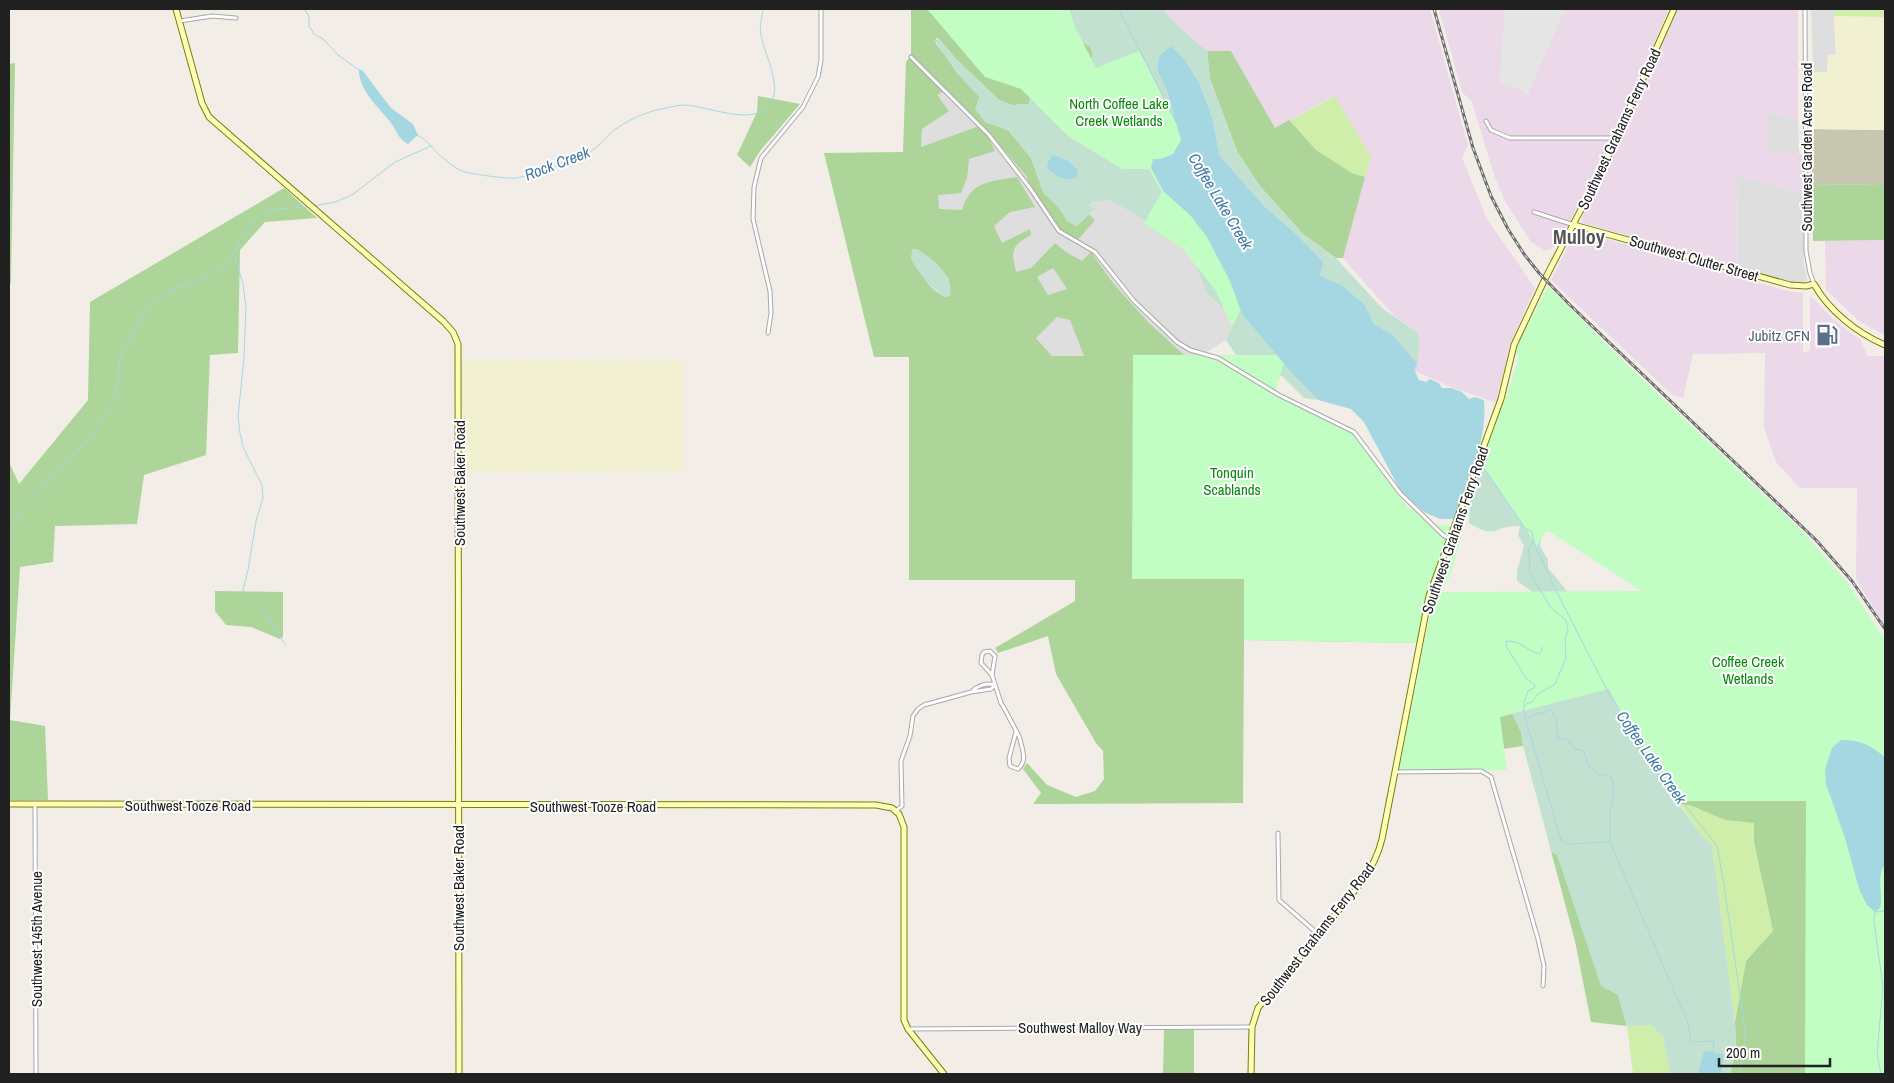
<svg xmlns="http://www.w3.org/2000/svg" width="1894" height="1083" font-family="'Archivo Narrow',sans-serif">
<rect width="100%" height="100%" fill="#f2eee7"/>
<path fill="#dfdede" d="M 1811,9 L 1834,9 L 1836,55 L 1827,72 L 1813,72 Z
M 911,57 L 988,129 L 1027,177 L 1028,185 L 1095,220 L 1089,214 L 1094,209 L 1089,204 L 1092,201 L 1110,200 L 1141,218 L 1191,255 L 1207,294 L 1235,320 L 1226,340 L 1202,355 L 1052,356 L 908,194 Z
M 1768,112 L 1798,120 L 1799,154 L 1768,151 Z
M 1737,175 L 1803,193 L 1804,264 L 1807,280 L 1804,284 L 1795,284 L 1738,267 Z"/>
<path fill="#ebd8e9" d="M 1163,9 L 1430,9 L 1468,146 L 1462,158 L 1487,219 L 1535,288 L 1510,345 L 1496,403 L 1449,386 L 1415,371 L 1420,342 L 1418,333 L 1393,315 L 1343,258 L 1370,157 L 1334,96 L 1275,128 L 1231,51 L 1207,51 L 1178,26 Z
M 1439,9 L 1669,9 L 1616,129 L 1565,232 L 1554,247 L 1549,250 L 1544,250 L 1531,242 L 1506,203 L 1495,178 L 1472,102 L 1462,92 Z
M 1678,9 L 1798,9 L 1798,120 L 1768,112 L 1768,151 L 1803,154 L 1803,193 L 1737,176 L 1738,267 L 1585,224 L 1582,222 L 1583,214 L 1619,140 Z
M 1580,231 L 1787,291 L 1803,293 L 1803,353 L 1810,350 L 1810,297 L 1815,300 L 1833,319 L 1861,340 L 1867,356 L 1885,356 L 1885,627 L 1856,579 L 1857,488 L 1800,488 L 1776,462 L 1764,427 L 1765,353 L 1693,354 L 1683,398 L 1671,394 L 1551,280 L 1575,233 Z
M 1885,240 L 1885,335 L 1860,322 L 1826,290 L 1825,241 Z"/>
<path fill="#c7c6b1" d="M 1812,129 L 1885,130 L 1885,184 L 1812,185 Z"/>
<path fill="#f1f1d1" d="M 1834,16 L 1885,17 L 1885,130 L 1812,129 L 1813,72 L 1827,72 L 1828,55 L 1836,54 Z
M 683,359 L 683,471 L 462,472 L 462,360 Z"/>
<path fill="#cfeeaa" d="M 1834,9 L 1885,9 L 1885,17 L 1834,16 Z
M 1335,96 L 1371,157 L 1365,177 L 1352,173 L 1316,150 L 1289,121 Z
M 1680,804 L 1692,806 L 1725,820 L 1754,823 L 1754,842 L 1773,931 L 1746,961 L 1735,1022 L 1712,845 L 1702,836 Z
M 1651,1025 L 1663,1037 L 1670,1074 L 1633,1074 L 1627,1026 Z"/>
<path fill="#add499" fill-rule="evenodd" d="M 911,9 L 1068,9 L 1061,28 L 1090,47 L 1093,53 L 1088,70 L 1032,89 L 1029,104 L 1012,105 L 999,100 L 955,58 L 939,39 L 936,38 L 936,44 L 948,59 L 957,73 L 980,97 L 985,122 L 1008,130 L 1031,158 L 1043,192 L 1060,209 L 1067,221 L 1077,226 L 1089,214 L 1095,220 L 1077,241 L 1063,234 L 1028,185 L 1027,177 L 984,127 L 995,151 L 969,159 L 967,178 L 961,193 L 938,195 L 939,209 L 962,210 C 971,180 990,182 1017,177 L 1035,207 L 1010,212 L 994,226 L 1002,243 L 1030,229 L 1031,235 C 1011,246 1011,250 1016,272 L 1031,268 L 1055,243 L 1066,252 L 1082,261 L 1091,252 L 1113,283 L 1148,322 L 1184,355 L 1202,355 L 1345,432 L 1406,506 L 1447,540 L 1418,643 L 1244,640 L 1243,803 L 1033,804 L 1041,793 L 1023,769 L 1027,763 L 1047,785 L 1076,797 L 1095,791 L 1104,779 L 1103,751 L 1096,743 L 1056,674 L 1048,636 L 998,653 L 995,648 L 1075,601 L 1075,580 L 909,580 L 909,357 L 874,357 L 824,153 L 903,152 L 906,62 L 911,56 ZM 944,91 L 966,113 L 982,125 L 921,147 L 922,129 L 949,111 L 937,95 ZM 917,249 L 928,257 L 949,279 L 946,297 C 923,286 921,272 917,249 ZM 1053,268 L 1067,289 L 1048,295 L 1037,277 ZM 1057,317 L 1070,320 L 1084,356 L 1052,356 L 1036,338 Z
M 1207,51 L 1231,51 L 1275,128 L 1289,120 L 1316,150 L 1352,173 L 1365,177 L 1343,258 L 1336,258 L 1303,234 L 1259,185 L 1237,151 L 1210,79 Z
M 15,63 L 11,283 L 9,284 L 9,64 Z
M 758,96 L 800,104 L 760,151 L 750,167 L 737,155 L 757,112 Z
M 1885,184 L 1885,240 L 1813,241 L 1812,185 Z
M 284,188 L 317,218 L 265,222 L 240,250 L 238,353 L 210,355 L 206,455 L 144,475 L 137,524 L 55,526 L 53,562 L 20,567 L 10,720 L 45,726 L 48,800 L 9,800 L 9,462 L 19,484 L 88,400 L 90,302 Z
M 215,591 L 283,592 L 283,637 L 280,639 L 251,627 L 226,625 L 215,611 Z
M 1779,690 L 1875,1074 L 1730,1074 L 1736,1049 L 1735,1022 L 1746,961 L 1773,931 L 1754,842 L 1754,823 L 1725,820 L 1692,806 L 1680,804 L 1658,775 L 1642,758 L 1623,725 L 1622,696 Z
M 1510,709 L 1521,732 L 1523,746 L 1503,749 L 1498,710 Z
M 1551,851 L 1557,855 L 1618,995 L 1627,1026 L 1591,1022 L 1575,941 Z
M 1164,1030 L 1194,1030 L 1194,1074 L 1163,1074 Z"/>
<path fill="#c3e1d1" d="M 1068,9 L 1163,9 L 1178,26 L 1207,51 L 1210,79 L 1237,151 L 1259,185 L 1303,234 L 1336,258 L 1382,308 L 1418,333 L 1420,342 L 1417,363 L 1393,335 L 1374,324 L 1365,305 L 1342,285 L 1320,276 L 1295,233 L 1264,206 L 1220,156 L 1212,118 L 1171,47 L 1159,56 L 1157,70 L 1167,91 L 1176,121 L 1298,380 L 1318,400 L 1304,398 L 1282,376 L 1267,375 L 1241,363 L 1226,340 L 1235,319 L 1207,294 L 1191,255 L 1141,218 L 1110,200 L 1092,202 L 1089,205 L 1095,209 L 1077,226 L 1067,221 L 1060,209 L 1043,192 L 1031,158 L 1008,130 L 985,122 L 975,109 L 979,97 L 957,73 L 934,40 L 939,39 L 955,58 L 999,100 L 1012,105 L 1029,104 L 1032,89 L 1088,70 L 1093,53 L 1090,47 L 1061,28 Z
M 912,249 L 916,249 C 933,258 955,276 950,296 L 946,297 C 932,290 919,274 911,259 Z
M 1491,439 L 1548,531 L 1542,534 L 1540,546 L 1548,560 L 1548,568 L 1568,592 L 1622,696 L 1623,725 L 1642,758 L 1658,775 L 1702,836 L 1712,845 L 1735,1022 L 1736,1049 L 1730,1074 L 1670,1074 L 1663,1037 L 1651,1025 L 1627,1026 L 1618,995 L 1601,986 L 1557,855 L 1551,851 L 1523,746 L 1521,732 L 1510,709 L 1536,600 L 1531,591 L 1517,581 L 1517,571 L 1524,546 L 1518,535 L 1520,526 C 1494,525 1497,541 1469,523 L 1470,497 Z"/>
<path fill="#c2fdc4" d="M 927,9 L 1069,9 L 1075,27 L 1096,68 L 1139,51 C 1182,129 1215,211 1250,292 L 1232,327 L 1216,291 L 1183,249 L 1144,223 L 1162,192 L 1149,169 L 1122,169 L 1068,136 L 1021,89 L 985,77 Z
M 1548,286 L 1616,354 L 1803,532 L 1847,582 L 1885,640 L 1885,1074 L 1805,1074 L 1806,801 L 1680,801 L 1636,742 L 1609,689 L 1500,717 L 1507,770 L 1398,771 L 1429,619 L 1459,526 L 1464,526 L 1451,574 L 1441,592 L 1641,591 L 1547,530 L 1536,547 L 1528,532 L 1481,463 L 1510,386 L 1519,355 L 1513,354 Z
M 1133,355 L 1286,355 L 1275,393 L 1352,428 L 1405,505 L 1433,524 L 1452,526 L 1418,643 L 1244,640 L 1244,579 L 1132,579 Z"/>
<path fill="#e5e5e5" d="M 1505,9 L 1565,9 L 1528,94 L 1499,81 Z"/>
<path fill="#a5d7e2" d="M 1171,46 L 1184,59 L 1199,83 L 1212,118 L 1220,156 L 1264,206 L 1295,233 L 1323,262 L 1320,276 L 1342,285 L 1365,305 L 1374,324 L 1393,335 L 1417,363 L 1415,371 L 1419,380 L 1426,382 L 1430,379 L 1439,383 L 1442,388 L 1452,388 L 1462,392 L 1469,399 L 1475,397 L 1484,400 C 1488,440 1467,482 1454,519 L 1440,519 L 1424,512 L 1414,503 L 1400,490 L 1364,422 L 1351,409 L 1318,400 L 1298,380 L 1242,314 L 1230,281 L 1207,237 L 1190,215 L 1164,192 L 1151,168 L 1153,159 L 1160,159 L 1173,154 L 1181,140 L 1167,91 L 1157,70 L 1159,56 Z
M 359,69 L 363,71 L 391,108 L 413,124 L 418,135 L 408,144 C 398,139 397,131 391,123 C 379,107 358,90 359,69 Z
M 1053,155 L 1069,161 L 1078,171 L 1077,177 C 1065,183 1056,176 1047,168 L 1048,162 Z
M 1841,740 C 1862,740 1869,745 1885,757 L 1885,864 C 1875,879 1884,892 1880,908 L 1875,912 L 1867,905 L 1859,889 L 1845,838 L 1826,784 L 1825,770 L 1832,748 Z
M 1704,1051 L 1724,1054 L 1721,1074 L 1698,1074 Z"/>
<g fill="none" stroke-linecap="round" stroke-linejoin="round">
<path stroke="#a5d7e2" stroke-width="1" d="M 304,9 L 309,16 L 309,26 L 314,34 L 323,39 L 338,55 L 359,70
M 1119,9 L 1176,122
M 417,135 C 428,140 433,150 442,157 C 447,162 454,167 460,170 C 466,174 508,179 516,178 C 531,176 582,158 594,149 C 601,144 607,137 613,131 C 626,121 645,112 661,109 C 668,108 676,105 684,105 C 706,105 754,128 770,104 C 783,87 764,53 761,35 C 759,27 762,17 763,9
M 314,206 L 335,202 L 352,195 L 395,162 L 431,146
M 234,254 L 243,284 L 246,307 L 244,357 L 238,417 L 240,433 L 243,447 L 262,485 L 263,498 L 256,521 L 248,570 L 243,590 L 260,607 L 285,644
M 1481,464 L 1525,528 L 1532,532 C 1534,551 1547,566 1552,583 L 1608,692 L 1648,756 L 1663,773 L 1681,800 L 1717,846 L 1724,885 L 1745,1029 L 1744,1051 L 1739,1074
M 9,532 L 20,512 L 92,435 L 111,408 L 117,388 L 120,361 L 125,348 L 145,312 L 154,302 L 172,290 L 199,279 L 224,266 L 234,253 L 244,233 L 253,221 L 261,215 L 276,209 L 307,207
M 1533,540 L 1528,552 L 1530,560 L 1529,572 L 1552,609 L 1566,620 L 1568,631 L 1565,639 L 1566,658 L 1555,684 L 1538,694 L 1533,701 L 1524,705 L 1524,713 L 1531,718 L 1534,714 L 1547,712 L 1551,709 L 1556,719 L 1558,740 L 1566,738 L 1575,749 L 1584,751 L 1588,766 L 1600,775 L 1607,775 L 1612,777 L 1614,791 L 1610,813 L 1610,842 L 1688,1023 L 1691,1042 L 1714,1041 L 1713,1054
M 1524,703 L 1528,691 L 1534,688 L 1535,685 L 1526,678 L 1506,646 L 1507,641 C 1523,641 1525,650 1539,654 L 1542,651 L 1542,647
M 1524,714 L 1561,840 L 1566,844 L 1609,842
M 1881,1074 L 1877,1054 L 1883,987 L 1874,921 L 1875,912 L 1885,911"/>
<g stroke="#a8a8a8" stroke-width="5">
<path id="street" d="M 1805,9 L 1806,251 L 1810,273 L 1814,284
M 180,21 L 212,16 L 236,18
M 911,57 L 989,135 L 1030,188 L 1059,231 L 1095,252 L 1134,301 L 1177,342 L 1190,350 L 1218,358 L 1279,395 L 1354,432 L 1400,493 L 1443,535 L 1450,539
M 1486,121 L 1491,130 L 1510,138 L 1616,138
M 1534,212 L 1574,225
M 768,333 L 771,313 L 770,291 L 753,219 L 754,187 L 761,158 L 803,107 L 818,77 L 821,60 L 821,9
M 990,651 L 995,656 L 992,675 L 981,663 L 982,655 L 984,652 Z
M 992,675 L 1001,703 L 1003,706 L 1019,736 L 1020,739 C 1022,749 1028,761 1018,769 L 1010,766 L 1009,758 L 1016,732
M 971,692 C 977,686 987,682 995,685
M 1395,772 L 1481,771 L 1491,777 L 1538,939 L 1544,966 L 1543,986
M 35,804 L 36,1074
M 896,811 L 902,806 L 901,761 L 910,736 L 913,716 L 918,709 L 924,705 L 971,692 L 991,689 L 995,685
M 1278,833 L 1279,900 L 1318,934
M 908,1029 L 1252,1027"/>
</g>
<g stroke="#788000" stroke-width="7">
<path id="secondary" d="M 176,9 L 202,103 L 209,117 L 443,321 L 453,332 L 458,344 L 459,1074
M 1574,225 L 1790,285 L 1806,286 L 1814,284 C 1829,311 1857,333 1885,345
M 9,804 L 876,805 L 892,808 L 899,814 L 904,827 L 904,1020 L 908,1029 L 944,1074
M 1251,1074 L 1252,1027 L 1258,1008 L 1361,883 C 1371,869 1378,856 1382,839 L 1429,596 L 1501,399 L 1514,345 L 1545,279 L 1605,163 L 1674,9"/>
</g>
<use href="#street" stroke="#fff" stroke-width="3"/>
<use href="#secondary" stroke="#fefeb9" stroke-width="5"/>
<g stroke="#6f6f6f" stroke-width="3">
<path id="rail" d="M 1434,9 L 1473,148 L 1491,196 L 1508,229 L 1524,254 L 1539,273 L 1569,304 L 1816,540 L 1852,581 L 1885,629"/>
</g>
<use href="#rail" stroke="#fff" stroke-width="1" stroke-dasharray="4" stroke-linecap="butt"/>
</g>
<defs>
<g id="fuel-bare" transform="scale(1.725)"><path d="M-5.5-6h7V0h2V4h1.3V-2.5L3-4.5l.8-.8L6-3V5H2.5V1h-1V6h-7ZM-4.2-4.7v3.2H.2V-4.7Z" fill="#5c6f8a" stroke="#fff" stroke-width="2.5" paint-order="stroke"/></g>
</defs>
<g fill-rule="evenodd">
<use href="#fuel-bare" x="1827" y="335"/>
</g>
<g text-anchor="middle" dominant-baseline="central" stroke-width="4" stroke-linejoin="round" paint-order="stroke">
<g font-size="15" fill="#048908" stroke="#fff">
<text x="1119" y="103">North Coffee Lake<tspan x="1119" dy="17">Creek Wetlands</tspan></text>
<text x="1232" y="472">Tonquin<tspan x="1232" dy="17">Scablands</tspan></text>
<text x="1748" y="661">Coffee Creek<tspan x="1748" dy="17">Wetlands</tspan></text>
</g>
<g font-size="15" fill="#212121" stroke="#fff">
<text transform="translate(1619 129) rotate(-65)">Southwest Grahams Ferry Road</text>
<text transform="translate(1806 147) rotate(-90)">Southwest Garden Acres Road</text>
<text transform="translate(1694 258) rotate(16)">Southwest Clutter Street</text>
<text transform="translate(459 483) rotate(-90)">Southwest Baker Road</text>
<text transform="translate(1455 530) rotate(-71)">Southwest Grahams Ferry Road</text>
<text x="188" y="805">Southwest Tooze Road</text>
<text x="593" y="806">Southwest Tooze Road</text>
<text transform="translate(458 888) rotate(-90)">Southwest Baker Road</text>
<text transform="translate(1317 934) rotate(-52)">Southwest Grahams Ferry Road</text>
<text transform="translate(36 939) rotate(-90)">Southwest 145th Avenue</text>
<text x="1080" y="1027">Southwest Malloy Way</text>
</g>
<g font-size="15" fill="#4e5e75" stroke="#fff" text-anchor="end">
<text x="1810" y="335">Jubitz CFN</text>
</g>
<g font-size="16" font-style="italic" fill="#4079a7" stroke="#fff">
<text transform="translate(557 163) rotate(-21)">Rock Creek</text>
<text transform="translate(1221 201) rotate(59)">Coffee Lake Creek</text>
<text transform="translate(1652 757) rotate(55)">Coffee Lake Creek</text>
</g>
<g font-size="20" font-weight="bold" fill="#545454" stroke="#fff">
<text x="1579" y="236">Mulloy</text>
</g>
</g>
<rect width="1894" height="1083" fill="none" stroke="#212121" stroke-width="20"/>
<path d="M1719 1058v8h111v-8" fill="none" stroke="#212121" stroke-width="2.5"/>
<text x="1726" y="1058" font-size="15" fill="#212121" stroke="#ffffff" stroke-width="4" paint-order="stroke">200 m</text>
</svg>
